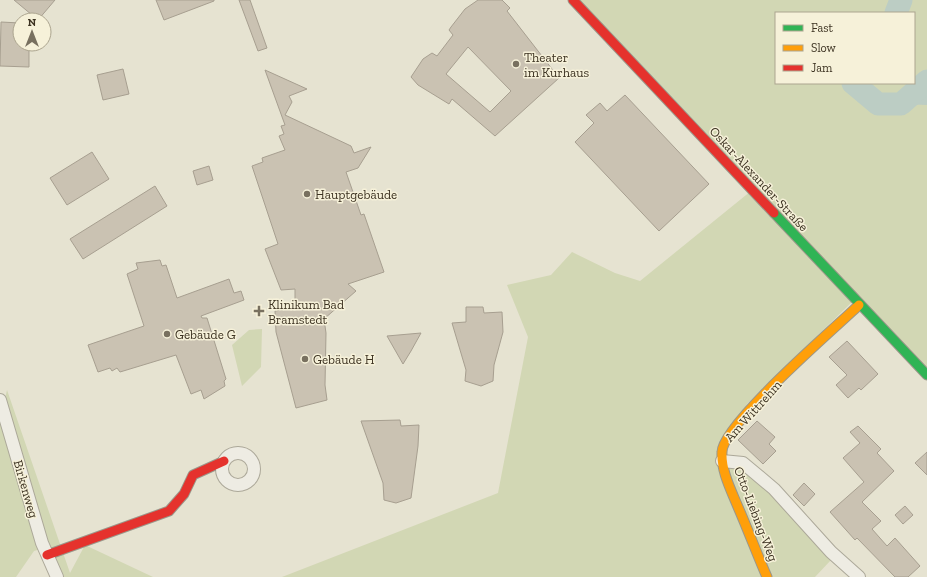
<svg xmlns="http://www.w3.org/2000/svg" width="927" height="577" font-family="'Zilla Slab',serif">
<rect width="100%" height="100%" fill="#e6e3d1"/>
<path fill="#d2d7b4" fill-rule="evenodd" d="M 573,0 L 927,0 L 927,375 L 852,302 L 747,404 L 722,461 L 741,465 L 773,492 L 831,560 L 815,577 L 282,577 L 498,493 L 528,337 L 507,285 L 551,275 L 572,252 L 615,273 L 640,281 L 751,191 ZM 776,13 L 914,13 L 914,83 L 776,83 Z
M 262,329 L 261,367 L 242,386 L 232,345 L 249,330 Z
M 7,390 L 70,573 L 85,545 L 153,577 L 56,577 L 44,548 L 34,551 L 16,577 L 0,577 L 0,422 Z"/>
<path fill="#bccdc4" d="M 927,81 L 927,105 L 901,104 Z"/>
<g fill="none" stroke-linecap="round" stroke-linejoin="round">
<path stroke="#bccdc4" stroke-width="23" d="M 896,13 L 901,0
M 853,83 L 878,104 L 901,104 L 927,81"/>
</g>
<path fill="#cac2b2" stroke="#a79f90" fill-rule="evenodd" d="M 14,0 L 55,0 L 38,20 Z
M 156,0 L 214,0 L 214,1 L 164,20 Z
M 239,0 L 250,0 L 267,48 L 258,51 Z
M 478,0 L 502,0 L 510,8 L 507,11 L 559,78 L 495,136 L 452,99 L 449,104 L 418,85 L 411,77 L 423,59 L 432,53 L 437,56 L 453,35 L 449,30 L 451,27 L 465,9 ZM 468,47 L 511,91 L 490,112 L 446,74 Z
M 1,22 L 20,23 L 20,44 L 29,44 L 29,67 L 0,66 Z
M 123,69 L 129,94 L 103,100 L 97,75 Z
M 265,70 L 307,89 L 289,96 L 292,102 L 285,115 L 351,146 L 354,153 L 371,147 L 358,168 L 346,172 L 361,215 L 364,214 L 384,272 L 348,284 L 356,291 L 324,319 L 326,333 L 325,385 L 327,400 L 296,408 L 276,332 L 275,311 L 295,308 L 295,289 L 281,290 L 265,249 L 278,244 L 252,166 L 263,162 L 262,158 L 285,150 L 279,136 L 284,134 L 281,126 L 285,125 Z
M 625,95 L 709,184 L 659,231 L 575,142 L 594,123 L 586,115 L 600,103 L 607,111 Z
M 92,152 L 109,179 L 67,205 L 50,178 Z
M 209,166 L 213,180 L 197,185 L 193,171 Z
M 155,186 L 167,206 L 83,259 L 70,239 Z
M 160,260 L 162,266 L 166,265 L 177,298 L 229,279 L 234,293 L 241,291 L 244,300 L 201,316 L 202,318 L 207,318 L 226,379 L 224,381 L 225,386 L 204,399 L 201,390 L 191,394 L 176,355 L 120,372 L 117,368 L 112,371 L 110,368 L 98,372 L 88,345 L 144,326 L 127,274 L 138,269 L 136,263 Z
M 466,307 L 483,307 L 484,313 L 502,312 L 503,332 L 494,365 L 493,381 L 481,386 L 465,381 L 466,370 L 452,323 L 466,322 Z
M 421,333 L 411,351 L 403,364 L 387,336 Z
M 847,341 L 878,374 L 861,390 L 859,388 L 848,398 L 836,385 L 847,375 L 829,357 Z
M 400,420 L 401,426 L 419,425 L 418,446 L 411,498 L 396,503 L 384,500 L 383,483 L 361,421 Z
M 757,421 L 775,437 L 769,444 L 776,451 L 763,464 L 738,440 Z
M 858,426 L 881,449 L 877,453 L 894,471 L 862,502 L 881,521 L 872,529 L 887,546 L 895,538 L 920,566 L 908,577 L 895,577 L 857,538 L 855,540 L 830,512 L 864,482 L 843,458 L 860,443 L 850,432 Z
M 927,452 L 927,475 L 915,463 Z
M 804,483 L 815,494 L 804,506 L 793,495 Z
M 905,506 L 913,515 L 903,524 L 895,515 Z"/>
<g fill="none" stroke-linecap="round" stroke-linejoin="round">
<g stroke="#aca899" stroke-width="14">
<path id="street" d="M 0,400 L 42,543 L 57,577
M222 469a16 16 0 1 1 32 0a16 16 0 1 1-32 0Z
M 722,461 L 743,463 L 774,489 L 831,552 L 859,577"/>
</g>
<g stroke="#9b978a" stroke-width="11">
<path id="fast" d="M 774,213 L 927,375"/>
</g>
<g stroke="#9b978a" stroke-width="11">
<path id="slow" d="M 767,577 C 757,554 748,530 738,507 C 731,490 721,471 722,452 C 722,425 835,328 859,305"/>
</g>
<g stroke="#9b978a" stroke-width="11">
<path id="jam" d="M 573,0 L 774,213
M 47,555 L 169,511 L 184,494 L 193,475 L 224,461"/>
</g>
<use href="#street" stroke="#eeece3" stroke-width="12"/>
<use href="#fast" stroke="#30b455" stroke-width="9"/>
<use href="#slow" stroke="#ff9f0a" stroke-width="9"/>
<use href="#jam" stroke="#e5322d" stroke-width="9"/>
</g>
<g fill="#78705f" stroke="#f6f1d9" stroke-width="1.5">
<circle cx="516" cy="64" r="4"/>
<circle cx="307" cy="194" r="4"/>
<path d="M257 305h4v4h4v4h-4v4h-4v-4h-4v-4h4z"/>
<circle cx="167" cy="334" r="4"/>
<circle cx="305" cy="359" r="4"/>
</g>
<g text-anchor="middle" dominant-baseline="central" stroke-width="3" stroke-linejoin="round" paint-order="stroke">
<g font-size="13" fill="#3c3221" stroke="#f6f1d9" text-anchor="start">
<text x="524" y="57">Theater<tspan x="524" dy="15">im Kurhaus</tspan></text>
<text x="315" y="194">Hauptgebäude</text>
<text x="268" y="304">Klinikum Bad<tspan x="268" dy="15">Bramstedt</tspan></text>
<text x="175" y="334">Gebäude G</text>
<text x="313" y="359">Gebäude H</text>
</g>
<g font-size="13" fill="#3c3221" stroke="#f6f1d9">
<text transform="translate(759 179) rotate(47)">Oskar-Alexander-Straße</text>
<text transform="translate(753 411) rotate(-48)">Am Wittrehm</text>
<text transform="translate(26 489) rotate(74)">Birkenweg</text>
<text transform="translate(756 514) rotate(69)">Otto-Liebing-Weg</text>
</g>
</g>
<rect x="775" y="12" width="140" height="72" fill="#f6f1d9" stroke="#aca58f"/>
<rect x="783" y="25" width="20" height="6" fill="#30b455" stroke="#aca58f"/>
<text x="811" y="32" font-size="12" fill="#3c3221">Fast</text>
<rect x="783" y="45" width="20" height="6" fill="#ff9f0a" stroke="#aca58f"/>
<text x="811" y="52" font-size="12" fill="#3c3221">Slow</text>
<rect x="783" y="65" width="20" height="6" fill="#e5322d" stroke="#aca58f"/>
<text x="811" y="72" font-size="12" fill="#3c3221">Jam</text>
<g transform="translate(32 32)"><circle r="19" fill="#f6f1d9" stroke="#aca58f"/>
<path d="M0-3L7 15L0 10L-7 15Z" fill="#78705f"/>
<text y="-6" font-size="11" font-weight="bold" text-anchor="middle" fill="#3c3221">N</text>
</g>
</svg>
